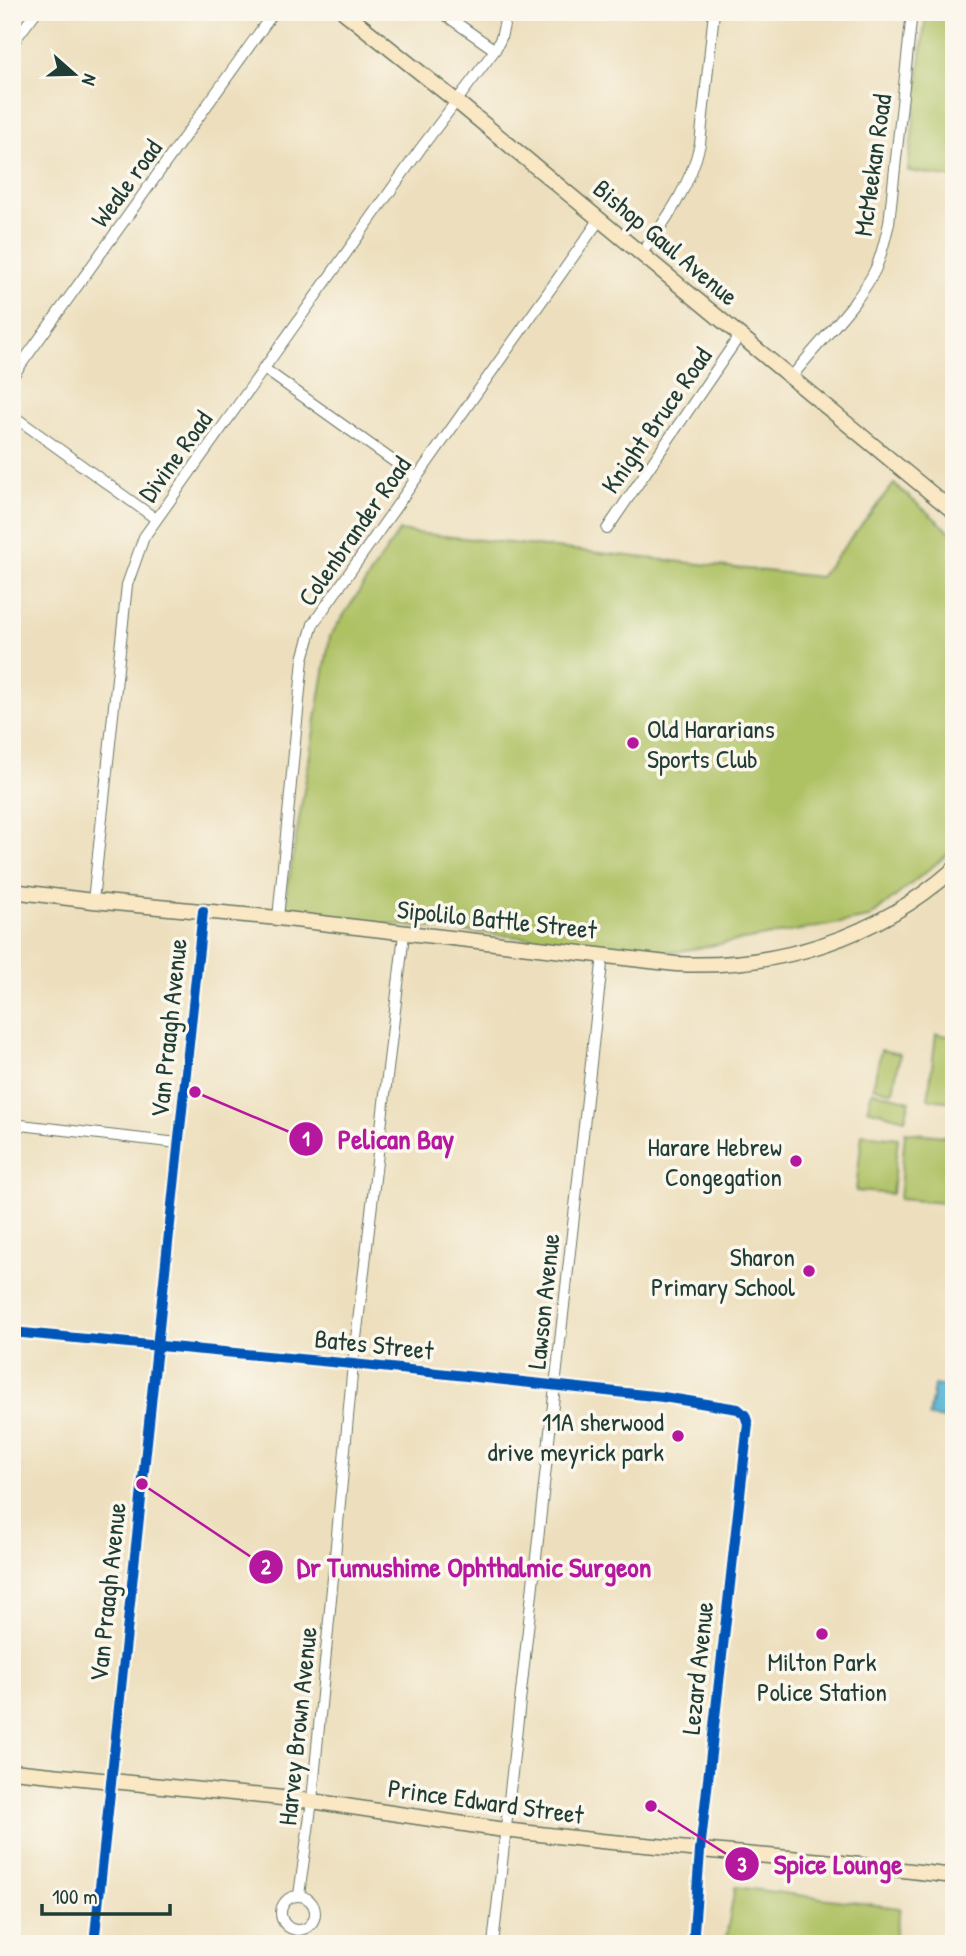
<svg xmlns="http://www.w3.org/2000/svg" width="966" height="1956" font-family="'Patrick Hand',sans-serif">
<rect width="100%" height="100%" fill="#fbf7ec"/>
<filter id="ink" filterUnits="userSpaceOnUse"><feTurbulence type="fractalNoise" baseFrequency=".0143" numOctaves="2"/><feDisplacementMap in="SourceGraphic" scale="14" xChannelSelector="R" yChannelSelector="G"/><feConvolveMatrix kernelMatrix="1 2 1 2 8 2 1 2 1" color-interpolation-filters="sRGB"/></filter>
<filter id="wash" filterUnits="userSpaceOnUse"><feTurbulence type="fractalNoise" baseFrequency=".00686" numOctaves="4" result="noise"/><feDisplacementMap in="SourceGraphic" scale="28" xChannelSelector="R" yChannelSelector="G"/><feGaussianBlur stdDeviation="1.57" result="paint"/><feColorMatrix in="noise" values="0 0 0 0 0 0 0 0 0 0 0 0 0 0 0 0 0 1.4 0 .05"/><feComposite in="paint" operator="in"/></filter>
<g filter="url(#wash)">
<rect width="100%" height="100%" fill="#eddfbd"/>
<path fill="#aec164" stroke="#667f4c" stroke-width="2" d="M 926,12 L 954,12 L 954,178 L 908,171 Z
M 894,484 L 954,535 L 954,849 L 869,918 L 675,952 L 283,914 L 330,636 L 399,531 L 820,577 Z
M 936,1034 L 954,1037 L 954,1102 L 928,1099 Z
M 881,1050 L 900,1054 L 893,1092 L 873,1087 Z
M 872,1091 L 910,1101 L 905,1119 L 867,1109 Z
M 905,1132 L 954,1137 L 954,1204 L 899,1199 Z
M 862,1134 L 898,1138 L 892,1194 L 856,1191 Z
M 735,1887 L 900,1908 L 893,1944 L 725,1944 Z"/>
<path fill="#55b4d4" stroke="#3a7884" stroke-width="2" d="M 934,1385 L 949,1387 L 945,1419 L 929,1417 Z"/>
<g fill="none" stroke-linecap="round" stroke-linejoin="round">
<path stroke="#55b4d4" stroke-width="2.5" d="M 943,1944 L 950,1894"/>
</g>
</g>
<g filter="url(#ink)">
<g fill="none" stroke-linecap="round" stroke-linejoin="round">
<g stroke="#677664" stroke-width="12">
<path id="minor" d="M 441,12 L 495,50
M 12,44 L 36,12
M 641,254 C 667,219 690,187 700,144 L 714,12
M 263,368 L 417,478
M 12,377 L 274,12
M 791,378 C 816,344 857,307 875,270 C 882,255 885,239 889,223 L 912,12
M 12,415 L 156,519
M 607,529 L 740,335
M 93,901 L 127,585 L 144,537 L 421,148 L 495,50 L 501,38 L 507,12
M 278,918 L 303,659 L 313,624 L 600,219
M 12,1124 L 178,1143
M 12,1332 L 353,1364 L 663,1397 L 738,1409 L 745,1415 L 748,1424 L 700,1851 L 693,1944
M 299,1895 L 312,1801 L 353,1364 L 404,934
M281 1913a17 17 0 1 1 34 0a17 17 0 1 1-34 0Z
M 94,1944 L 203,911
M 493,1944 L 603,955"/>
</g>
<g stroke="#677664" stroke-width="17">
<path id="secondary" d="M 344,12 L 456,101 L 954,512
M 12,891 L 93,901 L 278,918 L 676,964 C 779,969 876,938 954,869
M 12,1771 L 312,1801 L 504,1830 L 601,1841 L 834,1862 L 954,1876"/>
</g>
<use href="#minor" stroke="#fff" stroke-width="10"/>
<use href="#secondary" stroke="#fae7c3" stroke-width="14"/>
<g stroke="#fbf7ec" stroke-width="15">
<path id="cycleway" d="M 12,1332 L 353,1364 L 663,1397 L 738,1409 L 745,1415 L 748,1424 L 700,1851 L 693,1944
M 94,1944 L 203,911"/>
</g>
<use href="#cycleway" stroke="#0057b8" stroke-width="10"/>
</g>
</g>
<g fill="#b5179e" stroke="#fbf7ec" stroke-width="2.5">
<circle cx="633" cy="743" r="7"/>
<circle cx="796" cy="1161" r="7"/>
<circle cx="809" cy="1271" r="7"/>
<circle cx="678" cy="1436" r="7"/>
<circle cx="822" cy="1634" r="7"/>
</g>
<g text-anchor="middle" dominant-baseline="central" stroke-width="7" stroke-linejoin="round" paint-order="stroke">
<g font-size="26" fill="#1f3d34" stroke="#fbf7ec">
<text transform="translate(872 165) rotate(-82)">McMeekan Road</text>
<text transform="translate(126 183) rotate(-54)">Weale road</text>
<text transform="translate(666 242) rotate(40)">Bishop Gaul Avenue</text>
<text transform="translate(656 420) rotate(-55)">Knight Bruce Road</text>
<text transform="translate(175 456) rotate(-54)">Divine Road</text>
<text transform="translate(354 531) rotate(-55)">Colenbrander Road</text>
<text transform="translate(497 919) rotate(6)">Sipolilo Battle Street</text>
<text transform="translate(168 1028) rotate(-84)">Van Praagh Avenue</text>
<text transform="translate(543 1301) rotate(-84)">Lawson Avenue</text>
<text transform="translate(374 1344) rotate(6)">Bates Street</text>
<text transform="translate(107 1592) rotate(-84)">Van Praagh Avenue</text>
<text transform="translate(697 1668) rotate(-84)">Lezard Avenue</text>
<text transform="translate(297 1726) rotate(-84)">Harvey Brown Avenue</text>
<text transform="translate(486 1801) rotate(8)">Prince Edward Street</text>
</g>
<g font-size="26" fill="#1f3d34" stroke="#fbf7ec" text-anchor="end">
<text x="647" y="728" text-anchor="start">Old Hararians<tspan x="647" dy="30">Sports Club</tspan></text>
<text x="782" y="1146">Harare Hebrew<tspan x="782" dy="30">Congegation</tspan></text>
<text x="795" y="1256">Sharon<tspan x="795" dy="30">Primary School</tspan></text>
<text x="664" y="1421">11A sherwood<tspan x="664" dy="30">drive meyrick park</tspan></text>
<text x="822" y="1661" text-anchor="middle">Milton Park<tspan x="822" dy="30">Police Station</tspan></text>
</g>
</g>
<path fill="none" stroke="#b5179e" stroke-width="2.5" d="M195 1092L306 1139M142 1484L266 1567M651 1806L742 1864"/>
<g fill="#b5179e" stroke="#fbf7ec" stroke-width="2.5">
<circle cx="195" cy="1092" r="7"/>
<circle cx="142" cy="1484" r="7"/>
<circle cx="651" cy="1806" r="7"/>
<circle cx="306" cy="1139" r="18"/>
<circle cx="266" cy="1567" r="18"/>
<circle cx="742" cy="1864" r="18"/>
</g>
<g font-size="21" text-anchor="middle" font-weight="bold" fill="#fff">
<text x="306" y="1146">1</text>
<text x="266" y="1574">2</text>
<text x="742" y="1872">3</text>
</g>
<g font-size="28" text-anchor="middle" font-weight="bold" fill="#b5179e" stroke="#fbf7ec" stroke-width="7" stroke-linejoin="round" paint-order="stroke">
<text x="396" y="1149">Pelican Bay</text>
<text x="474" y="1577">Dr Tumushime Ophthalmic Surgeon</text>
<text x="838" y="1874">Spice Lounge</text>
</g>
<rect width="966" height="1956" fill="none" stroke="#fbf7ec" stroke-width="42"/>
<g transform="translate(74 74) rotate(110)" stroke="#fbf7ec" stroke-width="5" paint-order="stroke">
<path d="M0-5L12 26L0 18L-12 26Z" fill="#1f3d34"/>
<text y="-10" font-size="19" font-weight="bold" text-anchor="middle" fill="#1f3d34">N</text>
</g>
<path d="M42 1904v10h128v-10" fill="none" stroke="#1f3d34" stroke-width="3.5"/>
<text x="52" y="1904" font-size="21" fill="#1f3d34" stroke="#fbf7ec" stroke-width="5" paint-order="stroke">100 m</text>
</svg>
